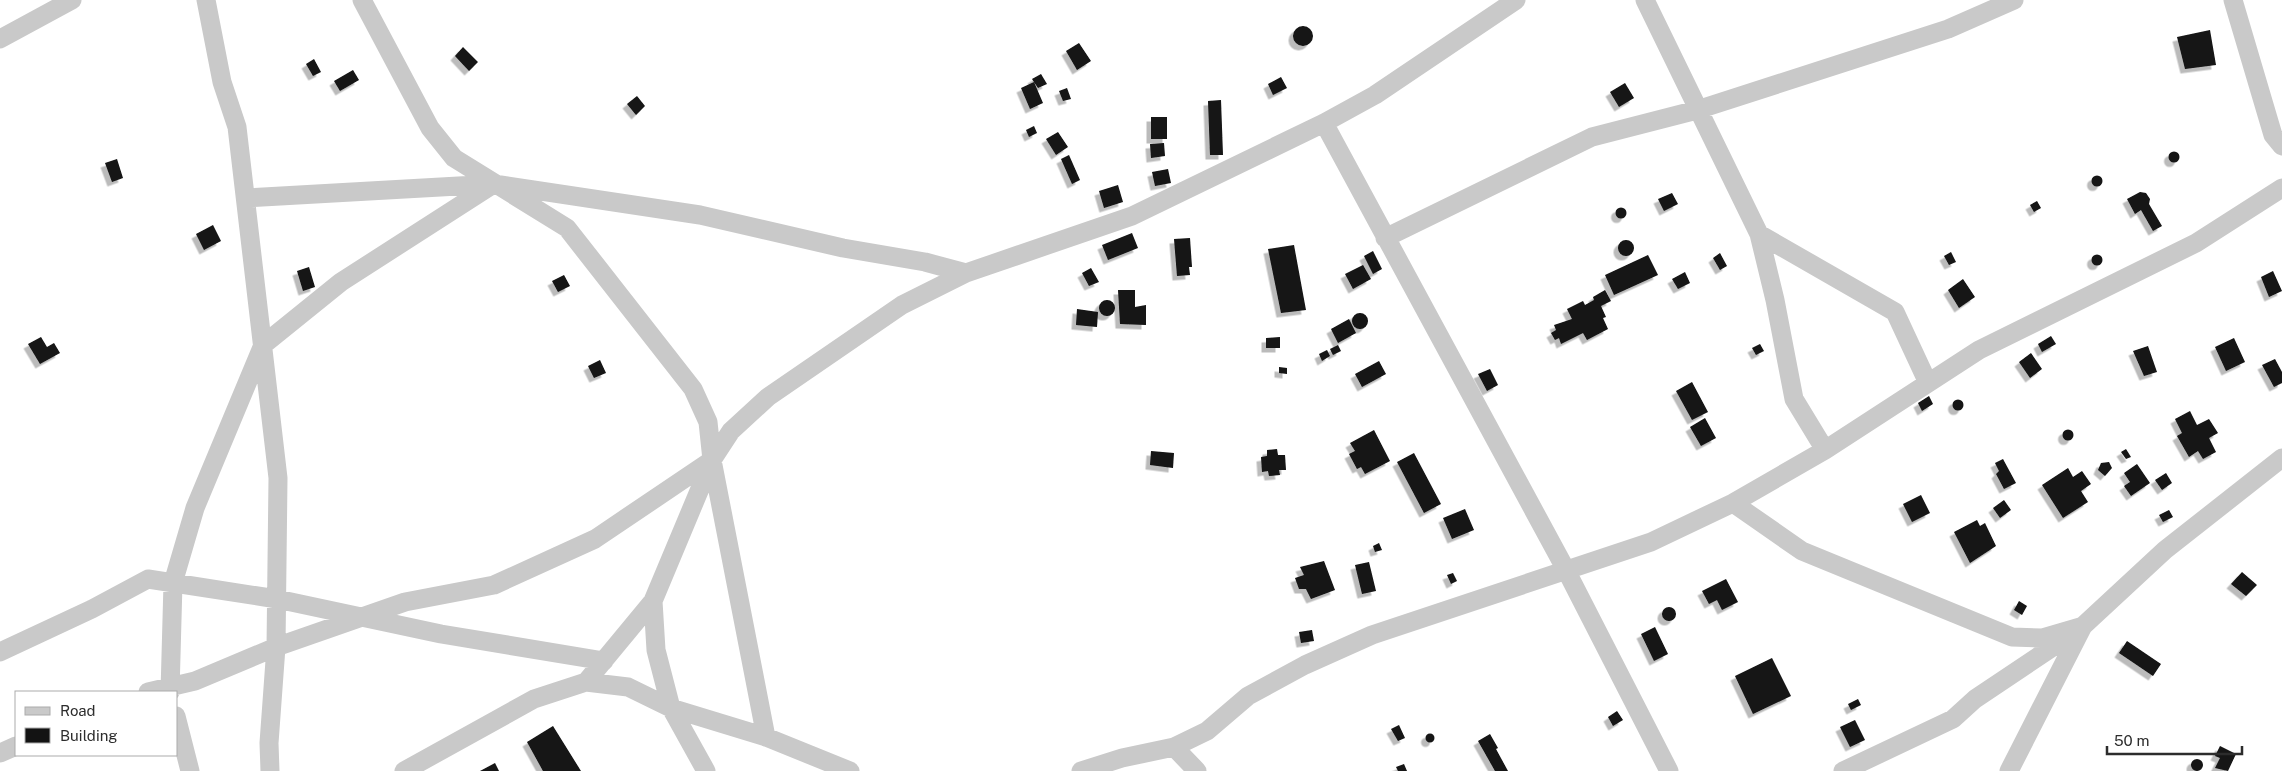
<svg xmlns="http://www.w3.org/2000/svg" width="2282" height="771" font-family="'Public Sans',sans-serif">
<defs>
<filter id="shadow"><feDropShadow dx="-4.5" dy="4.5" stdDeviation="0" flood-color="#0004"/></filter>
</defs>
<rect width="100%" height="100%" fill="#fff"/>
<path fill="#131313" filter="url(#shadow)" d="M1293 36a10 10 0 1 1 20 0a10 10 0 1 1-20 0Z
M 2210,30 L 2216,65 L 2185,69 L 2177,37 Z
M 1079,43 L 1091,61 L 1077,70 L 1066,51 Z
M 463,47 L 478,62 L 469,71 L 455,56 Z
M 314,59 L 321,72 L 313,76 L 306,64 Z
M 353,70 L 359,80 L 340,91 L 334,81 Z
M 1041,74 L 1047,84 L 1038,88 L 1032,79 Z
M 1281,77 L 1287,88 L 1273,95 L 1268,84 Z
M 1034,82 L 1043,103 L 1030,109 L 1021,88 Z
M 1625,83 L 1634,98 L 1619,107 L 1610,92 Z
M 1067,88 L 1071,99 L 1063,101 L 1059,91 Z
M 637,96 L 645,106 L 636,115 L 627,104 Z
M 1221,100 L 1223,155 L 1210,155 L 1208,101 Z
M 1151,117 L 1167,117 L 1167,139 L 1151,139 Z
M 1034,126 L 1037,133 L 1029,137 L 1026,130 Z
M 1058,132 L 1068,147 L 1056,155 L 1046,139 Z
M 1164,143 L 1165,156 L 1151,158 L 1150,144 Z
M2168.5 157a5.5 5.5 0 1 1 11 0a5.5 5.5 0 1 1-11 0Z
M 1069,155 L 1080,180 L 1072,184 L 1061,159 Z
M 117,159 L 123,178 L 112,182 L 105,163 Z
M 1168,169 L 1171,183 L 1155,186 L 1152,172 Z
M2091.5 181a5.5 5.5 0 1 1 11 0a5.5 5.5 0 1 1-11 0Z
M 1118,185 L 1123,202 L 1104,208 L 1099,191 Z
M 2140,192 L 2146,193 L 2150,199 L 2149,204 L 2162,226 L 2153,231 L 2141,210 L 2135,214 L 2127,199 Z
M 1672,193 L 1678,204 L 1664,211 L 1658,199 Z
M 2037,201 L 2041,208 L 2034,212 L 2030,205 Z
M1615.5 213a5.5 5.5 0 1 1 11 0a5.5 5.5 0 1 1-11 0Z
M 213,225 L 221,241 L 204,250 L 196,234 Z
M 1132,233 L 1138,248 L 1108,260 L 1102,245 Z
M 1190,238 L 1192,267 L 1189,267 L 1190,275 L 1177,276 L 1174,239 Z
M1618 248a8 8 0 1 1 16 0a8 8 0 1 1-16 0Z
M 1294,245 L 1306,310 L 1281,313 L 1268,249 Z
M 1373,251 L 1382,269 L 1373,274 L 1364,256 Z
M 1951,252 L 1956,262 L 1949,265 L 1944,256 Z
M 1720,253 L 1727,266 L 1720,270 L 1713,258 Z
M2091.5 260a5.5 5.5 0 1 1 11 0a5.5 5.5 0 1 1-11 0Z
M 1648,255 L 1658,275 L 1614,295 L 1605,275 Z
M 1363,265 L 1371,279 L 1353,289 L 1345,274 Z
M 309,267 L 315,287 L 303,291 L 297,271 Z
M 1091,268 L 1099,282 L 1089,286 L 1082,273 Z
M 2273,271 L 2282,291 L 2269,297 L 2261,277 Z
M 1685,272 L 1690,283 L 1678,289 L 1672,279 Z
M 564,275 L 570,286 L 558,292 L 552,281 Z
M 1963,279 L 1975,297 L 1959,308 L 1948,290 Z
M 1118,290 L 1135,290 L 1135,307 L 1146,305 L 1146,325 L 1120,324 Z
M 1605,290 L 1611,301 L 1601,306 L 1606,317 L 1603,318 L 1608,329 L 1587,340 L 1583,333 L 1561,344 L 1559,338 L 1555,340 L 1551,333 L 1556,330 L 1554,325 L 1572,319 L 1567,309 L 1583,301 L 1585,305 L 1594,300 L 1593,297 Z
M1099 308a8 8 0 1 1 16 0a8 8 0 1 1-16 0Z
M 1077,309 L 1098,312 L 1097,327 L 1076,325 Z
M1352 321a8 8 0 1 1 16 0a8 8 0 1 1-16 0Z
M 1349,319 L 1356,333 L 1338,343 L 1331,329 Z
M 2051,336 L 2056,344 L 2042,352 L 2038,344 Z
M 41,337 L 47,347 L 54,343 L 60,353 L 40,364 L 28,344 Z
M 1280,337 L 1280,348 L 1266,348 L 1266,338 Z
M 2234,338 L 2245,362 L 2226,371 L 2215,347 Z
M 1760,344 L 1764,351 L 1756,355 L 1752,348 Z
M 1338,345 L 1341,351 L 1333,355 L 1330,349 Z
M 2148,346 L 2157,372 L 2144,376 L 2133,351 Z
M 1327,350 L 1330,356 L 1322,361 L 1319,354 Z
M 2031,353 L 2042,369 L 2030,378 L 2019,362 Z
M 2275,359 L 2282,372 L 2282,383 L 2274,387 L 2262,365 Z
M 600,360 L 606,373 L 594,378 L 588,366 Z
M 1379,361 L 1386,374 L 1362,387 L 1355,374 Z
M 1279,367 L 1287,368 L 1287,374 L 1279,373 Z
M 1490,369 L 1498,385 L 1487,391 L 1478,374 Z
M 1692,382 L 1708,412 L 1692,420 L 1676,391 Z
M 1929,396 L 1933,404 L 1922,411 L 1918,403 Z
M1952.5 405a5.5 5.5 0 1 1 11 0a5.5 5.5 0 1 1-11 0Z
M 2190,411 L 2197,425 L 2209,419 L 2218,433 L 2209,438 L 2216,452 L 2203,459 L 2198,451 L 2189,457 L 2177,436 L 2182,433 L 2175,419 Z
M 1705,418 L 1716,438 L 1701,446 L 1690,427 Z
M2062.5 435a5.5 5.5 0 1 1 11 0a5.5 5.5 0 1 1-11 0Z
M 1374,430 L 1390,461 L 1365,474 L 1361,467 L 1357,469 L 1349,454 L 1355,451 L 1350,443 Z
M 1277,449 L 1278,455 L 1285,455 L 1286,470 L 1279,470 L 1280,475 L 1269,476 L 1268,471 L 1262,472 L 1261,457 L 1267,456 L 1267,450 Z
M 2126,449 L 2131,457 L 2126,459 L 2121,452 Z
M 1151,451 L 1174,453 L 1173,468 L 1150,465 Z
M 1414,453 L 1441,504 L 1424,513 L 1397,462 Z
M 2003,459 L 2016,483 L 2004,489 L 1996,474 L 1999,471 L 1995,463 Z
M 2109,462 L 2112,468 L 2105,476 L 2098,470 L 2101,463 Z
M 2137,464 L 2150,483 L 2131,496 L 2124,486 L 2130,482 L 2124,473 Z
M 2068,468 L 2073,477 L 2082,471 L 2091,484 L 2081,491 L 2088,502 L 2063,518 L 2042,485 Z
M 2166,473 L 2172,483 L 2162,490 L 2155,480 Z
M 1921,495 L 1930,513 L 1912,522 L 1903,504 Z
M 2004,500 L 2011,510 L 2000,518 L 1993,508 Z
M 1465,509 L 1474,530 L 1452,539 L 1443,518 Z
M 2169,510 L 2173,517 L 2163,522 L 2159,515 Z
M 1977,520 L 1980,526 L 1985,523 L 1996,546 L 1970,563 L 1954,532 Z
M 1379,543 L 1382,550 L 1375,552 L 1373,546 Z
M 1324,561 L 1335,590 L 1311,599 L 1306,589 L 1299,589 L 1295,578 L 1304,575 L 1300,567 Z
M 1369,562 L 1376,591 L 1362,594 L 1355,565 Z
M 2242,572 L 2257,585 L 2246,596 L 2231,584 Z
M 1453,573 L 1457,581 L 1451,584 L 1447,575 Z
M 1726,579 L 1738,602 L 1722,610 L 1717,600 L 1709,604 L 1702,591 Z
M 2019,601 L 2027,606 L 2022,615 L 2014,610 Z
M1662 614a7 7 0 1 1 14 0a7 7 0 1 1-14 0Z
M 1655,627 L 1668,654 L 1654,661 L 1641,634 Z
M 1312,630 L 1314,641 L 1301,643 L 1299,632 Z
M 2127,641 L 2161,664 L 2153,676 L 2119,653 Z
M 1772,658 L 1791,696 L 1753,714 L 1735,676 Z
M 1858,699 L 1861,705 L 1851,710 L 1848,704 Z
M 1617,711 L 1623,720 L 1613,726 L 1608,717 Z
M 1855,720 L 1865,740 L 1850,747 L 1840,727 Z
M 1399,725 L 1405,738 L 1398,741 L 1391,729 Z
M 553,726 L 581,771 L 543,771 L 527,742 Z
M1425.5 738a4.5 4.5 0 1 1 9 0a4.5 4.5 0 1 1-9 0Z
M 1490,734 L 1498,748 L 1496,749 L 1508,771 L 1495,771 L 1478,741 Z
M 2220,746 L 2236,754 L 2228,771 L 2215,768 L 2220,758 L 2215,756 Z
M2191 765a6 6 0 1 1 12 0a6 6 0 1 1-12 0Z
M 495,763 L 499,771 L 480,771 Z
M 1404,764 L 1407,771 L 1398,771 L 1396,767 Z"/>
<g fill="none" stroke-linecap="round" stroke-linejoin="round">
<path stroke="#c9c9c9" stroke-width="19" d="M 206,0 L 222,82 L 237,127 L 278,478 L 276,647 L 269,743 L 270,771
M 362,0 L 430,128 L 454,158 L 567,228 L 693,389 L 708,422 L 712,460 L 766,737
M 1645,0 L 1759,234 L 1895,312 L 1928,383
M 2233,0 L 2273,135 L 2282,146
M 0,39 L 72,0
M 1324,123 L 1566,570 L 1669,771
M 246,198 L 494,184 L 700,215 L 843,248 L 925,262 L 966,273
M 1759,234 L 1775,300 L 1794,399 L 1825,450
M 1385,238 L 1592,137 L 1697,110 L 1948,29 L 2014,0
M 1733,503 L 1802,551 L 2012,637 L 2042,638 L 2083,626
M 653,601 L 656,650 L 671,708 L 766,737 L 850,771
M 0,652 L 92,609 L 148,579 L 277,599 L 441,634 L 604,661
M 586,682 L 653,601 L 712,460 L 731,431 L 768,397 L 902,305 L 966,273 L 1132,216 L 1324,123 L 1375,95 L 1516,0
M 148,692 L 195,681 L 276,647 L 405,602 L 494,585 L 595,539 L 712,460
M 170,692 L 173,583 L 195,508 L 263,345 L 341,282 L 492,185
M 176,716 L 190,771
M 1174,747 L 1197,771
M 0,753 L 16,746
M 404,771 L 534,699 L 586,682 L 628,687 L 671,708 L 706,771
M 1081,771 L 1122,758 L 1174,747 L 1207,731 L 1248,696 L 1305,665 L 1372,635 L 1651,542 L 1733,503 L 1825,450 L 1979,350 L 2196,243 L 2282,188
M 1843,771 L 1953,719 L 1975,699 L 2069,636
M 2009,771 L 2083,626 L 2165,550 L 2282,458"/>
</g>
<rect x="15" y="691" width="162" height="65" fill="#ffffff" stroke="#ababab"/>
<rect x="25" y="707" width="25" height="8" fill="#c9c9c9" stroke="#ababab"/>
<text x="60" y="716" font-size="15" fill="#2c2c2c">Road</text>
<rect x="25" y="728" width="25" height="15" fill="#131313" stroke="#ababab"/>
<text x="60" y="741" font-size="15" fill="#2c2c2c">Building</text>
<path d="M2107 746v8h135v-8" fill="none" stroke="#2c2c2c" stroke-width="2.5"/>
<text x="2114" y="746" font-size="15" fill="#2c2c2c" stroke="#ffffff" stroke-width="4" paint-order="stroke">50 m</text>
</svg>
